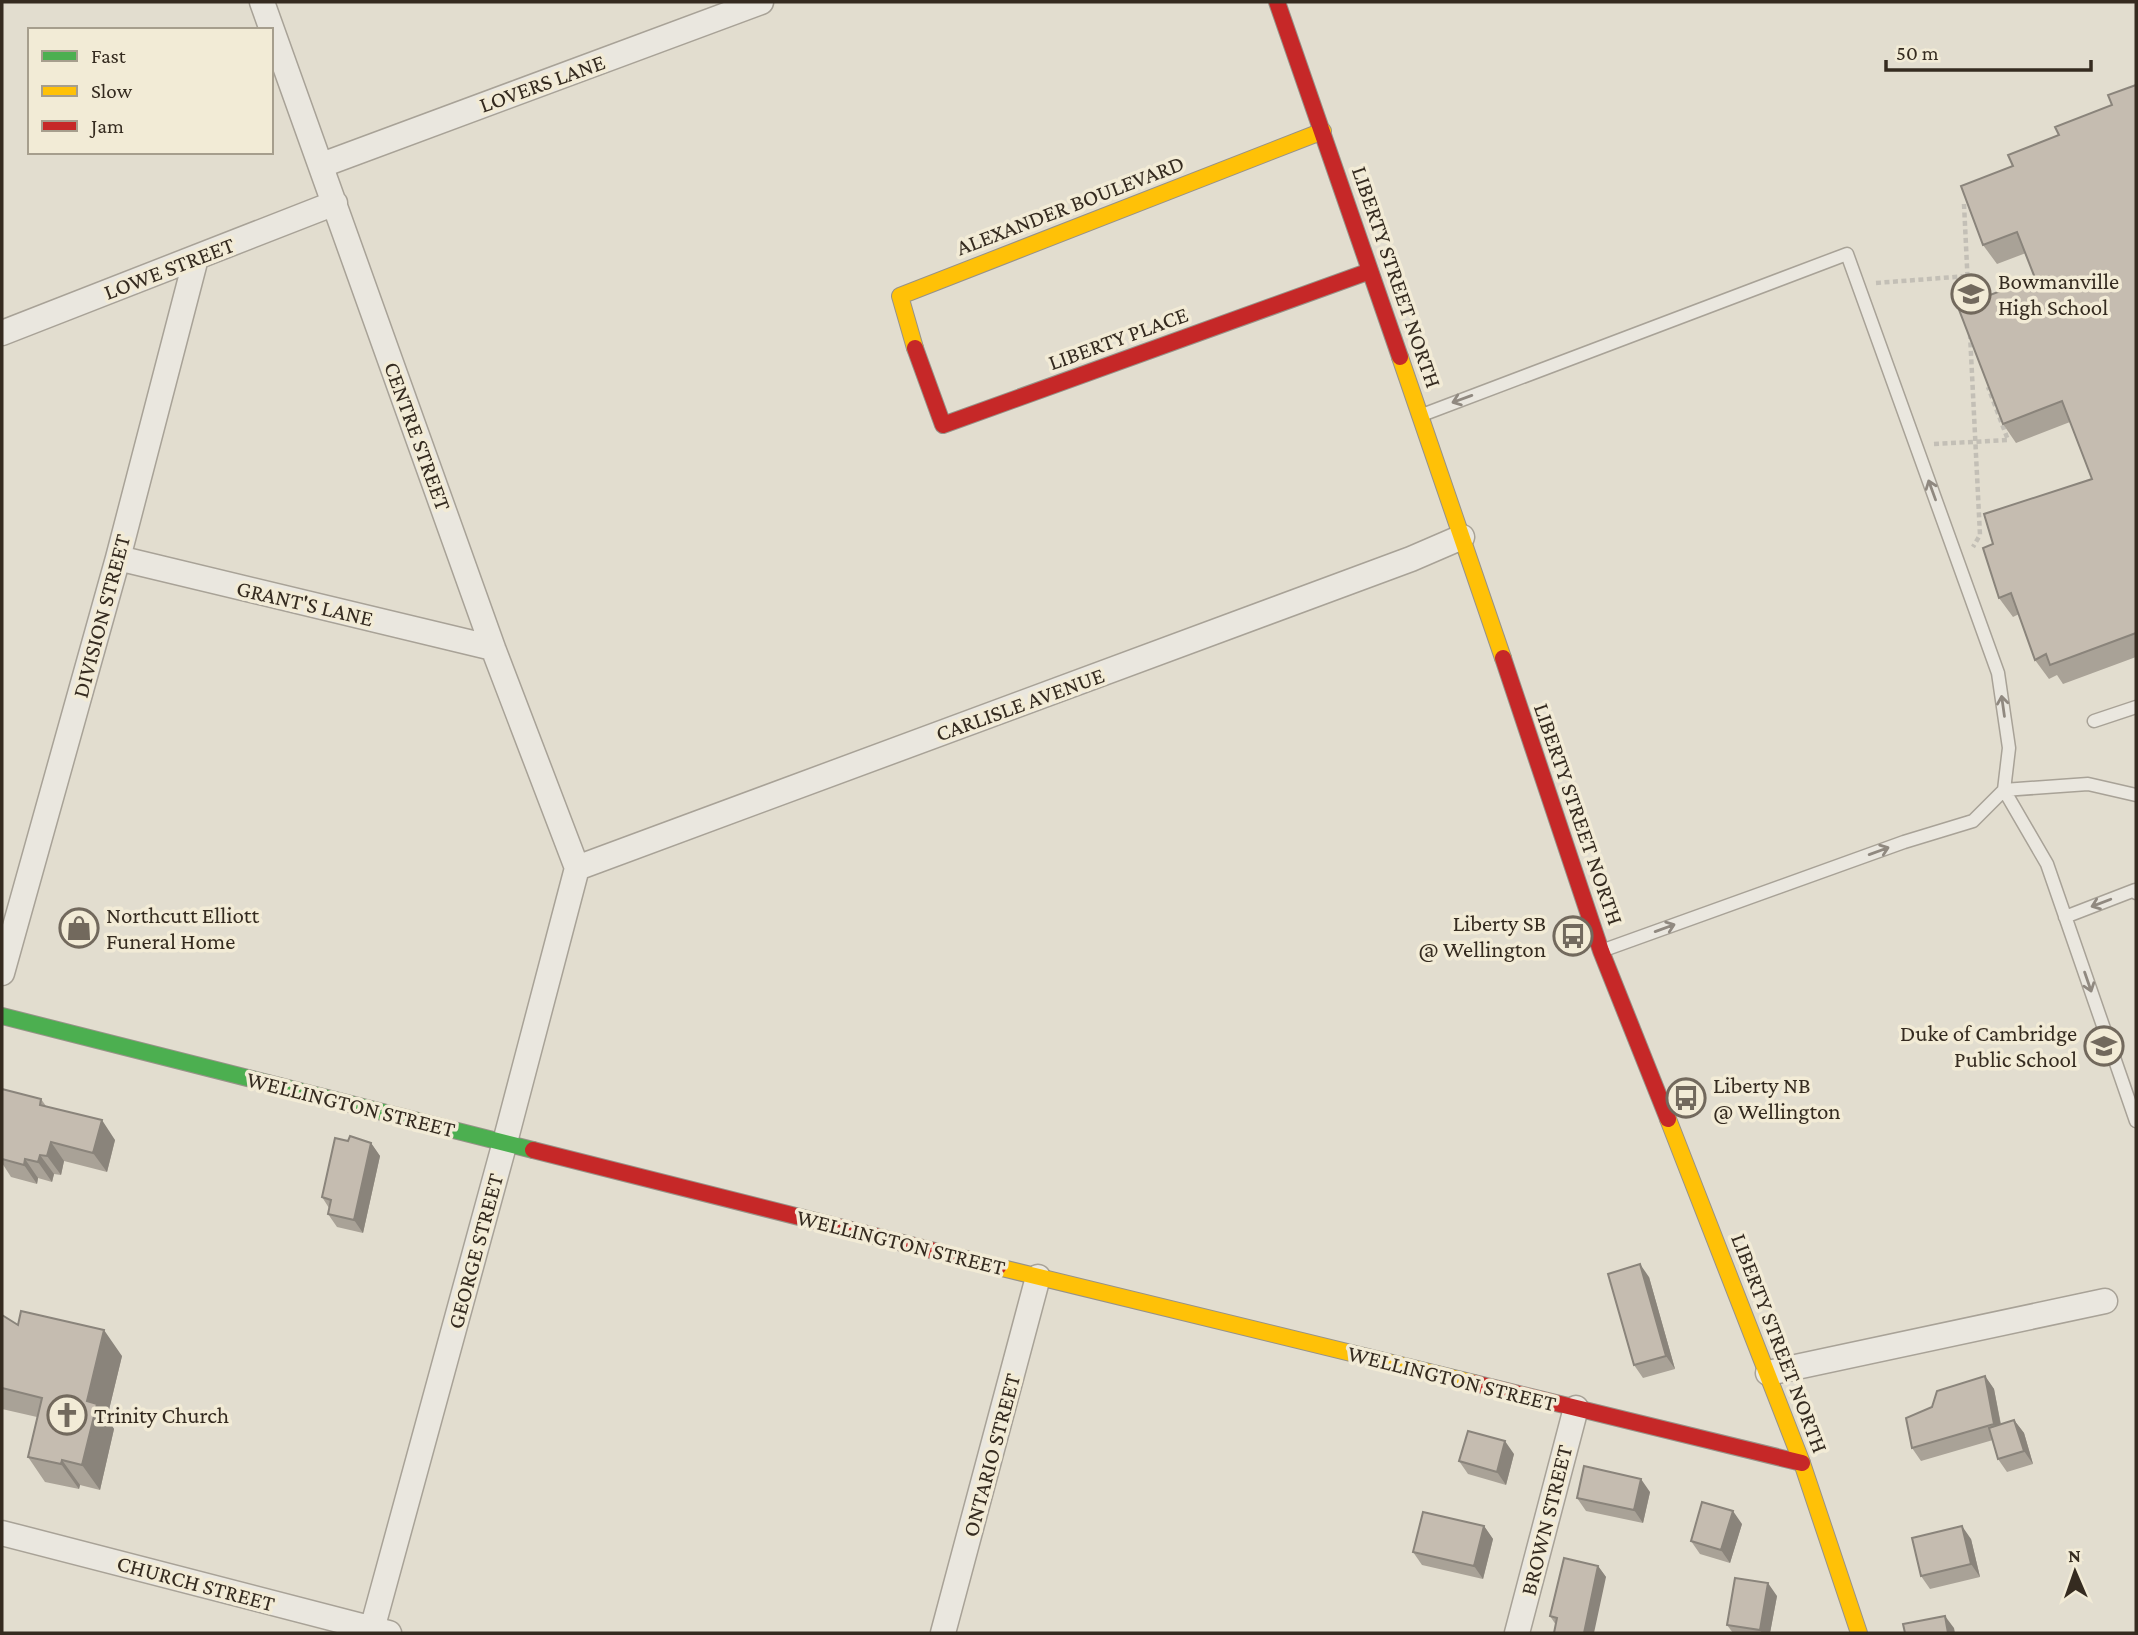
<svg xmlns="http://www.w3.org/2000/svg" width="2138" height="1635" font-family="'Crimson Pro',serif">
<rect width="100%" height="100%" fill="#e2ddcf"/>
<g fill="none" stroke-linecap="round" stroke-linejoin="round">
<g stroke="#a8a297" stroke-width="15">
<path id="lane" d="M 1422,415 L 1847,254 L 1998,673 L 2009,748 L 2004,790 L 1973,821 L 1904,842 L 1604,950
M 2094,721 L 2136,707
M 2136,795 L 2088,784 L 2004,790 L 2047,864 L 2136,1121
M 2065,917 L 2135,890 L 2136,893"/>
</g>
<g stroke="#a8a297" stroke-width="27">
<path id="street" d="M 262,2 L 493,648 L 577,868
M 322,165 L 761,2
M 2,333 L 335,203
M 118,558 L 493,648
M 577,868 L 1411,559 L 1462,537
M 2,973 L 118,558 L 196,258
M 1768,1373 L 2105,1301
M 2,1533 L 389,1633
M 371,1633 L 505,1142 L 577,868
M 943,1633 L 1038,1277
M 1517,1633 L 1576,1408"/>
</g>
<g stroke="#979288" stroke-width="18">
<path id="fast" d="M 2,1016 L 533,1150"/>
</g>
<g stroke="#979288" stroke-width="18">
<path id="slow" d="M 915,348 L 900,296 L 1323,131
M 1400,357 L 1503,658
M 1668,1119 L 1802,1463 L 1859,1633
M 998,1267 L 1474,1383"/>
</g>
<g stroke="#979288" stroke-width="18">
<path id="jam" d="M 1277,2 L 1400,357
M 915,348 L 943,425 L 1370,271
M 1503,658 L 1601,951 L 1668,1119
M 533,1150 L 998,1267
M 1474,1383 L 1802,1463"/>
</g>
<path stroke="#c3bfb6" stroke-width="4.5" stroke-dasharray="5 3.5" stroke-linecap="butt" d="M 1964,204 L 1969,308
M 1876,283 L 1968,276
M 1970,334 L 1980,535 L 1973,547
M 1934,444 L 2008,440 L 1988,387"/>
<use href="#lane" stroke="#eae7df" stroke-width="12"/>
<use href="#street" stroke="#eae7df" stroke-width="24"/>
<use href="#fast" stroke="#4caf50" stroke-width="16"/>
<use href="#slow" stroke="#ffc107" stroke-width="16"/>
<use href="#jam" stroke="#c62828" stroke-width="16"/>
</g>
<path fill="#a9a297" d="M 2136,85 L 2136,657 L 2063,684 L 2057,675 L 2049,679 L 2035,660 L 2019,614 L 2013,617 L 1999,598 L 1993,544 L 2092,479 L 2070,422 L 2016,443 L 2003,424 L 2035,278 L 2026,253 L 1997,264 L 1983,245 L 2013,166 L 2059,135 L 2112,105 Z
M 2,1089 L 41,1099 L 46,1106 L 115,1140 L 107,1172 L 64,1161 L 61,1175 L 54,1174 L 52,1182 L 38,1178 L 37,1184 L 11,1177 L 2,1163 Z
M 348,1141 L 371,1143 L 380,1156 L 363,1233 L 337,1227 L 328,1214 L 329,1208 L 322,1197 Z
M 1649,1277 L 1675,1369 L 1643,1378 L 1634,1365 Z
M 2,1315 L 18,1325 L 122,1356 L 107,1418 L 114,1429 L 100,1490 L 80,1485 L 79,1489 L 45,1482 L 28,1457 L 37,1417 L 2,1409 Z
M 1985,1376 L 1994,1389 L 2001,1424 L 2014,1420 L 2024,1433 L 2033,1464 L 2007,1472 L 1998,1459 L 1993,1440 L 1921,1461 L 1912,1448 L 1932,1407 Z
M 1514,1454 L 1506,1485 L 1468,1474 L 1459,1461 Z
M 1650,1492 L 1643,1523 L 1586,1511 L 1577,1498 Z
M 1742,1524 L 1730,1563 L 1700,1554 L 1691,1541 Z
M 1484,1526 L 1493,1539 L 1483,1579 L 1422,1565 L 1413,1552 Z
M 1971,1539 L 1980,1577 L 1930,1589 L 1921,1576 Z
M 1598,1566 L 1606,1577 L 1556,1625 L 1550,1616 Z
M 1777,1596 L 1770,1633 L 1733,1633 L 1727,1625 Z"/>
<path fill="#8a847b" d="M 102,1120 L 115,1140 L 107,1172 L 93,1153 Z
M 51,1142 L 64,1161 L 61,1175 L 47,1156 Z
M 371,1143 L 380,1156 L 363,1233 L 354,1220 Z
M 40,1155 L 54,1174 L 52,1182 L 38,1162 Z
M 25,1159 L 38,1178 L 37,1184 L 24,1165 Z
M 1640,1264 L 1649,1277 L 1675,1369 L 1666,1356 Z
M 104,1330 L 122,1356 L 107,1418 L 114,1429 L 100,1490 L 82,1465 L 87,1401 Z
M 1985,1376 L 1994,1389 L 2003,1437 L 1994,1424 Z
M 2014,1420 L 2024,1433 L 2033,1464 L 2024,1451 Z
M 1505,1441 L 1514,1454 L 1506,1485 L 1497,1472 Z
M 62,1460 L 80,1485 L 79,1489 L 61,1464 Z
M 1641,1479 L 1650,1492 L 1643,1523 L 1634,1510 Z
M 1733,1511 L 1742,1524 L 1730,1563 L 1721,1550 Z
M 1484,1526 L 1493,1539 L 1483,1579 L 1474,1566 Z
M 1962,1526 L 1971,1539 L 1980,1577 L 1971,1564 Z
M 1598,1566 L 1606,1577 L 1594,1633 L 1584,1633 Z
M 1768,1583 L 1777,1596 L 1770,1633 L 1762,1633 L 1760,1630 Z
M 1945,1616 L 1954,1628 L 1955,1633 L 1948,1633 Z"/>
<path fill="#c5bcb0" stroke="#8a847b" stroke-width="2" d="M 2136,85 L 2136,633 L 2050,665 L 2046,654 L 2035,660 L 2011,593 L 1999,598 L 1983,548 L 1993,544 L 1984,514 L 2092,479 L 2062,401 L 2003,424 L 1958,307 L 2035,278 L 2017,232 L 1983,245 L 1961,186 L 2013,166 L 2008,155 L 2059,135 L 2055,127 L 2112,105 L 2108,95 Z
M 2,1089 L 41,1099 L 40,1105 L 102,1120 L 93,1153 L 51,1142 L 47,1156 L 40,1155 L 38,1162 L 25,1159 L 24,1165 L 2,1159 Z
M 350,1136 L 371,1143 L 354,1220 L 328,1214 L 331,1200 L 322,1197 L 335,1138 L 348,1141 Z
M 1640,1264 L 1666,1356 L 1634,1365 L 1608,1274 Z
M 21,1311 L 104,1330 L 87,1401 L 97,1404 L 82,1465 L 62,1460 L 61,1464 L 28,1457 L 42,1398 L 2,1388 L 2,1315 L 18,1325 Z
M 1985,1376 L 1994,1424 L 1912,1448 L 1906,1418 L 1932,1407 L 1937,1391 Z
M 2014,1420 L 2024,1451 L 1998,1459 L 1989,1428 Z
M 1468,1431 L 1505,1441 L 1497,1472 L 1459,1461 Z
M 1584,1466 L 1641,1479 L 1634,1510 L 1577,1498 Z
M 1702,1502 L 1733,1511 L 1721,1550 L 1691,1541 Z
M 1423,1512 L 1484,1526 L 1474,1566 L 1413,1552 Z
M 1962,1526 L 1971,1564 L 1921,1576 L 1912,1538 Z
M 1564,1558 L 1598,1566 L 1584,1633 L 1554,1633 L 1557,1618 L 1550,1616 Z
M 1735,1578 L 1768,1583 L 1760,1630 L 1727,1625 Z
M 1945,1616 L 1948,1633 L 1905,1633 L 1903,1624 Z"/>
<defs><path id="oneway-shaft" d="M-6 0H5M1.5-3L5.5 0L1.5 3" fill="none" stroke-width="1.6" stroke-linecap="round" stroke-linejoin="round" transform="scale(1.75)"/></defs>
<g stroke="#908980">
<use href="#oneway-shaft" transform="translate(1462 399) rotate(160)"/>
<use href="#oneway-shaft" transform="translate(1932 490) rotate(-110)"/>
<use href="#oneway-shaft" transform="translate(2003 706) rotate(-98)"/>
<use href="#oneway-shaft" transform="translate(1879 851) rotate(-20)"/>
<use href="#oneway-shaft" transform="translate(2101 903) rotate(159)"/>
<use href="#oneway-shaft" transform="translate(1665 928) rotate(-20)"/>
<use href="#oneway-shaft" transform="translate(2088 982) rotate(71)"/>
</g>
<defs>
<g id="school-ring" transform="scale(2.0125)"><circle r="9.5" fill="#f2ebd6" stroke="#72695d" stroke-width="1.5"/><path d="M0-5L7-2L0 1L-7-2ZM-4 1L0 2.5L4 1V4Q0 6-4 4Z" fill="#72695d"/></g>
<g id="shop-ring" transform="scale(2.0125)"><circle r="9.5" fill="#f2ebd6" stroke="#72695d" stroke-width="1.5"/><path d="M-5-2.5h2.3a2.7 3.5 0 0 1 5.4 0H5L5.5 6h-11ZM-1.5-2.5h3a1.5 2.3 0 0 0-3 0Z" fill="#72695d"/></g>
<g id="bus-ring" transform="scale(2.0125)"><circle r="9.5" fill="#f2ebd6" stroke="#72695d" stroke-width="1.5"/><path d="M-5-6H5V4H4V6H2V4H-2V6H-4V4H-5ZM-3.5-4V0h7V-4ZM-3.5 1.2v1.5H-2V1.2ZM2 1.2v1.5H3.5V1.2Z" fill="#72695d"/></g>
<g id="church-ring" transform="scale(2.0125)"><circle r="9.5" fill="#f2ebd6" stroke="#72695d" stroke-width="1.5"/><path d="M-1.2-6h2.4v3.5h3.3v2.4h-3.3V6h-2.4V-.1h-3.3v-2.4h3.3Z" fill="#72695d"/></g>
</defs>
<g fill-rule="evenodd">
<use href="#school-ring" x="1971" y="294"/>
<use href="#shop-ring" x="79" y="928"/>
<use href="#bus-ring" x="1573" y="936"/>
<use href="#school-ring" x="2104" y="1046"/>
<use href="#bus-ring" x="1686" y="1098"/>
<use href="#church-ring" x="67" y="1415"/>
</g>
<g text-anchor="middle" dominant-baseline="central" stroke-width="7" stroke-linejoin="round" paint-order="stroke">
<g font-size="23" fill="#352b20" stroke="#f2ebd6">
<text transform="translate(542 83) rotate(-20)">LOVERS LANE</text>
<text transform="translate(1070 205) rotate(-21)">ALEXANDER BOULEVARD</text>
<text transform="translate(169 268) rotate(-21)">LOWE STREET</text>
<text transform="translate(1397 277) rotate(71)">LIBERTY STREET NORTH</text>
<text transform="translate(1118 338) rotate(-20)">LIBERTY PLACE</text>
<text transform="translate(418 436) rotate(70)">CENTRE STREET</text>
<text transform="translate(305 603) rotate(13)">GRANT'S LANE</text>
<text transform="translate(101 616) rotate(-75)">DIVISION STREET</text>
<text transform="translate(1020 704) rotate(-20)">CARLISLE AVENUE</text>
<text transform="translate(1579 814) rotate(71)">LIBERTY STREET NORTH</text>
<text transform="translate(351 1104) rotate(14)">WELLINGTON STREET</text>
<text transform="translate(901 1242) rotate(14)">WELLINGTON STREET</text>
<text transform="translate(475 1251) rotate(-75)">GEORGE STREET</text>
<text transform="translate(1780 1343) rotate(69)">LIBERTY STREET NORTH</text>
<text transform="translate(1452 1378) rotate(14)">WELLINGTON STREET</text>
<text transform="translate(991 1455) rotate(-75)">ONTARIO STREET</text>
<text transform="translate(1546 1520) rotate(-76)">BROWN STREET</text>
<text transform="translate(196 1583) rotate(15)">CHURCH STREET</text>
</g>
<g font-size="23" fill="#352b20" stroke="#f2ebd6" text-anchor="start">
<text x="1998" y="281">Bowmanville<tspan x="1998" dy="26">High School</tspan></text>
<text x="106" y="915">Northcutt Elliott<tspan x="106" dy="26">Funeral Home</tspan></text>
<text x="1546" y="923" text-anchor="end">Liberty SB<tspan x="1546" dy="26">@ Wellington</tspan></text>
<text x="2077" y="1033" text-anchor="end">Duke of Cambridge<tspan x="2077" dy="26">Public School</tspan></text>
<text x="1713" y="1085">Liberty NB<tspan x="1713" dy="26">@ Wellington</tspan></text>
<text x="94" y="1415">Trinity Church</text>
</g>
</g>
<rect width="2138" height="1635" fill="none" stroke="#352b20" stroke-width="7"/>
<rect x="28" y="28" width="245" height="126" fill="#f2ebd6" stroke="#a69e8d" stroke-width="2"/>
<rect x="42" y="51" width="35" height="10" fill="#4caf50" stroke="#a69e8d" stroke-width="2"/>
<text x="91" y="63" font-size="21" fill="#352b20">Fast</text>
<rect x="42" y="86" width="35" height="10" fill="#ffc107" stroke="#a69e8d" stroke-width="2"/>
<text x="91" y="98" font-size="21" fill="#352b20">Slow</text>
<rect x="42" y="121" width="35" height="10" fill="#c62828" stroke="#a69e8d" stroke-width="2"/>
<text x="91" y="133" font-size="21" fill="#352b20">Jam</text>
<g transform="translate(2075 1572) rotate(358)" stroke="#f2ebd6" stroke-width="5" paint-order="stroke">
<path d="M0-5L12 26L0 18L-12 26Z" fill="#352b20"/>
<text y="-10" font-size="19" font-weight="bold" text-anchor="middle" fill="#352b20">N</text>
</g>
<path d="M1886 60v10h205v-10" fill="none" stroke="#352b20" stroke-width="3.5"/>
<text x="1896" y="60" font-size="21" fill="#352b20" stroke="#f2ebd6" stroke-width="5" paint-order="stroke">50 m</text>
</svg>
